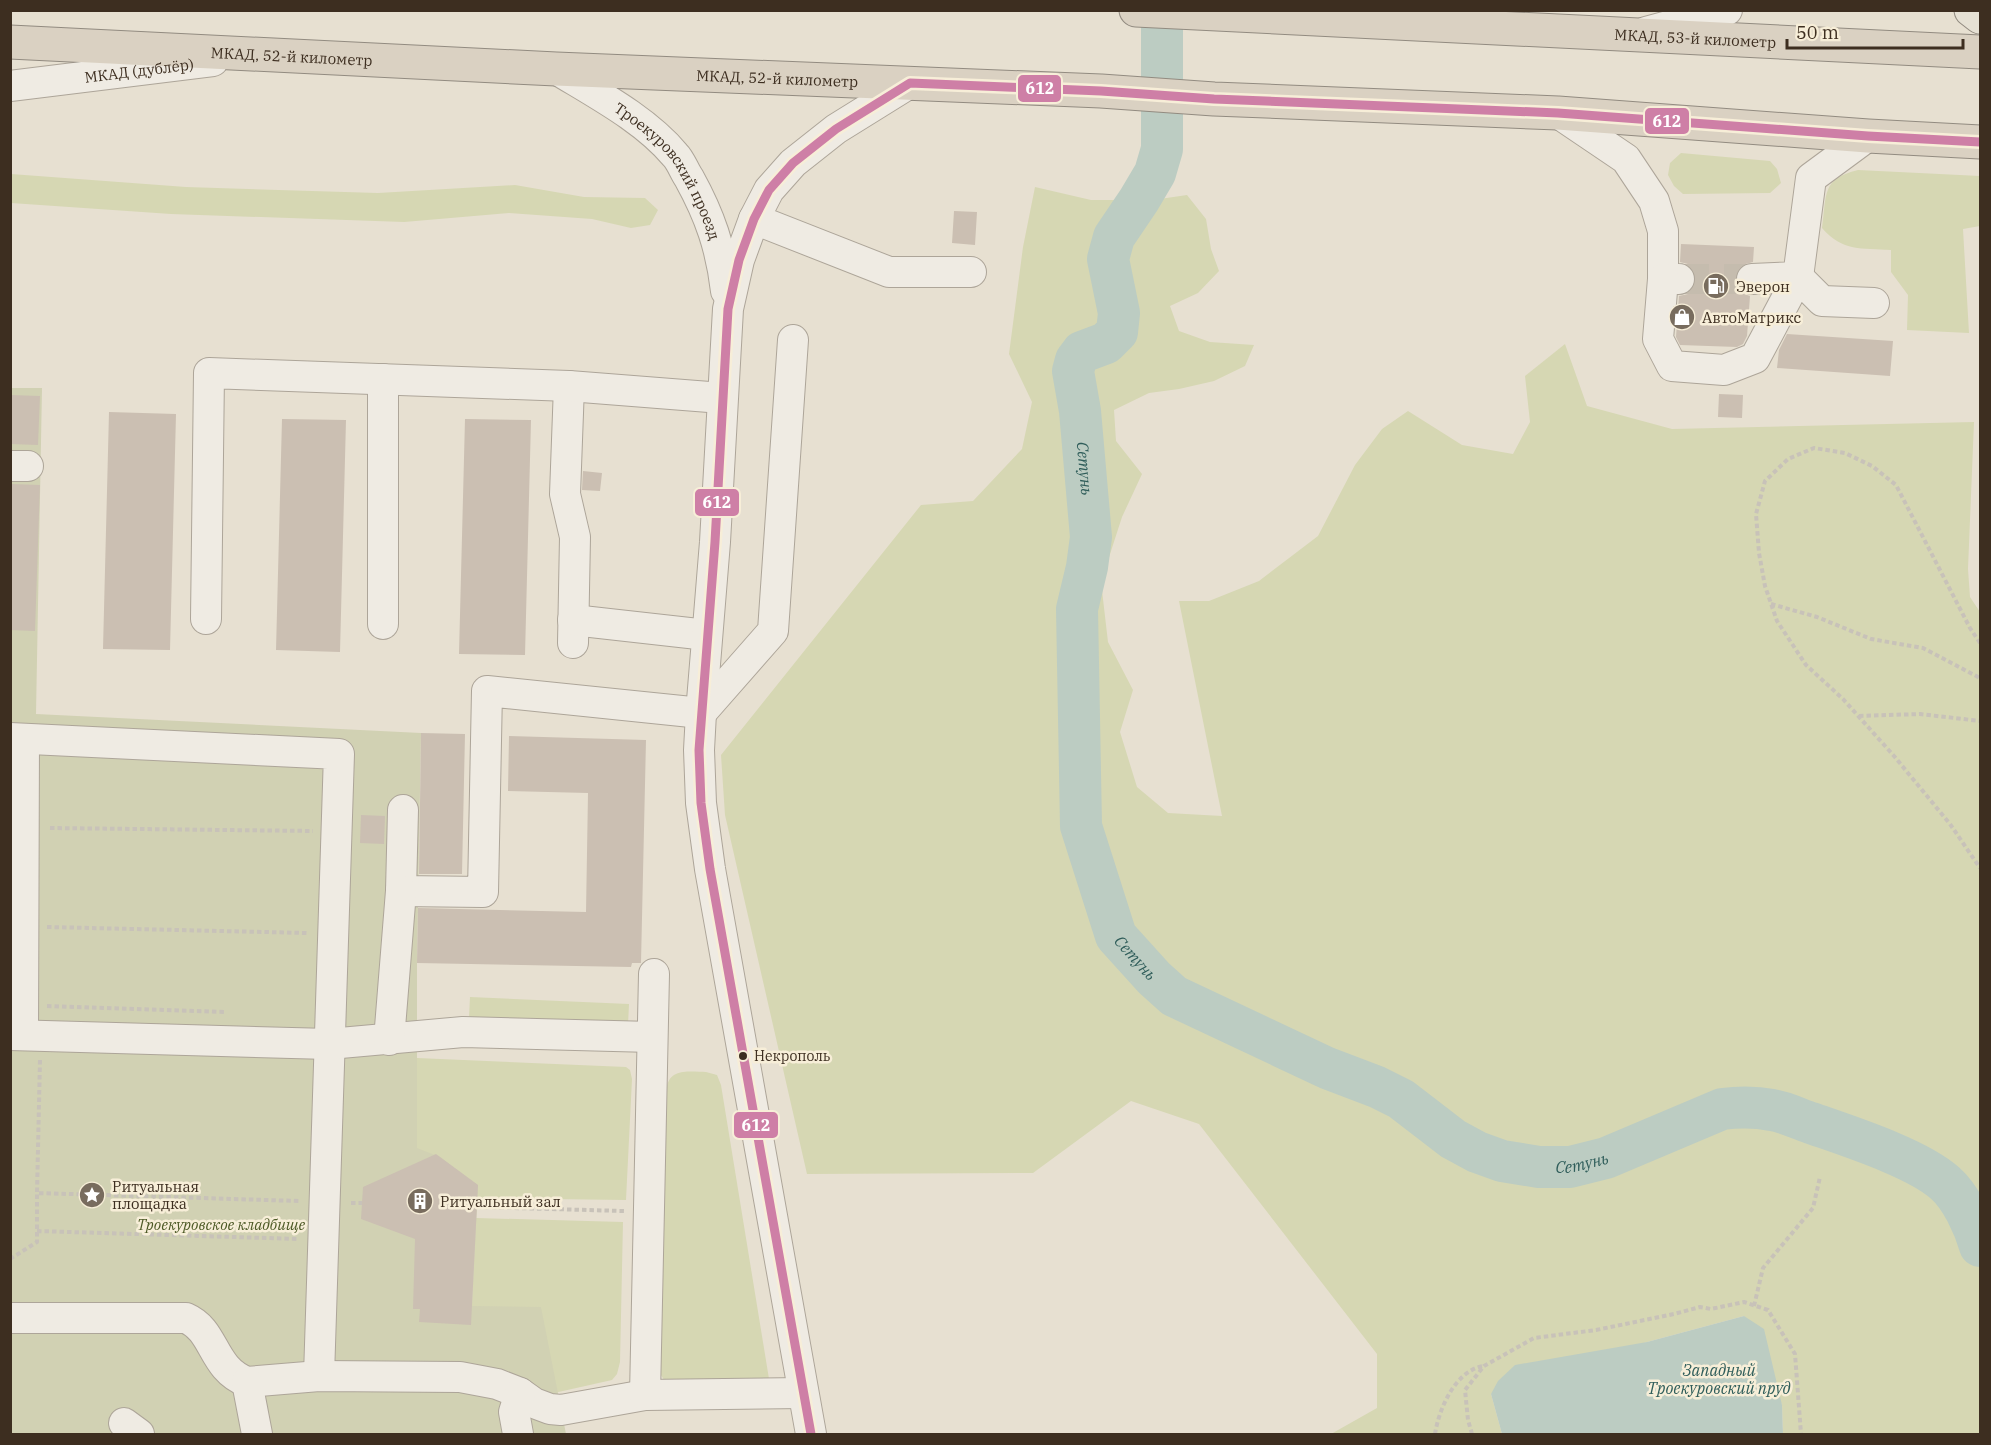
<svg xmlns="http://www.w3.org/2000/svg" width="1991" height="1445" font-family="'IBM Plex Serif',serif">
<rect width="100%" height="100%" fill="#e7e0d1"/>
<path fill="#d6d7b3" d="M 1681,153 L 1770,161 L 1777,169 L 1781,183 L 1770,193 L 1683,194 L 1674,186 L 1668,175 L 1670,163 Z
M 1858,170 L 1980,176 L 1980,226 L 1963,229 L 1969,333 L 1907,330 L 1908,295 L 1891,272 L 1891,250 C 1861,248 1843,252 1822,228 C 1827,194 1821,179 1858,170 Z
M 11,174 L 186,187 L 378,193 L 515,185 L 584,197 L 645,198 L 658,210 L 650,225 L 631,228 L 592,219 L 509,213 L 404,222 L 171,214 L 11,203 Z
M 1035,187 L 1091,200 L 1153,200 L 1187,195 L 1206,219 L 1211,249 L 1219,271 L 1198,293 L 1170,306 L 1179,331 L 1210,342 L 1254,345 L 1245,366 L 1214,381 L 1179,389 L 1149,393 L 1114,410 L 1116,441 L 1142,474 L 1122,517 L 1101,582 L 1108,642 L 1133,690 L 1120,732 L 1137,787 L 1168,813 L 1222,816 L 1179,601 L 1209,601 L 1259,581 L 1318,536 L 1355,465 L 1382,429 L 1408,411 L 1462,445 L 1513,454 L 1530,422 L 1525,376 L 1565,344 L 1587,406 L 1672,429 L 1974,422 L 1968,569 L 1970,597 L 1980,612 L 1980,1434 L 1783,1434 L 1782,1405 L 1744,1316 L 1647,1342 L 1491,1394 L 1502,1434 L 1331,1434 L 1377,1408 L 1377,1354 L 1199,1124 L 1131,1101 L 1033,1173 L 807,1174 L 725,815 L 721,755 L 921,505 L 973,501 L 1022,449 L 1032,402 L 1009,354 L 1023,247 Z
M 470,997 L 629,1004 L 628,1025 L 469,1018 Z
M 417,1058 L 626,1067 L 630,1070 L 632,1079 L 626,1200 L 477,1198 L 333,1178 Z
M 706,1072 L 717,1075 L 721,1085 L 770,1385 L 666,1383 L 659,1372 L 667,1086 C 671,1068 691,1072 706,1072 Z
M 476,1218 L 623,1222 L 620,1362 L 617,1374 L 612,1380 L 554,1393 L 471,1325 Z"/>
<path fill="#d1d1b3" d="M 10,388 L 42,388 L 36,714 L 421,733 L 417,963 L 417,1148 L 440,1157 L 478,1185 L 472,1306 L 541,1307 L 566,1434 L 11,1434 Z"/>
<path fill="#bcccc2" d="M 1744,1316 L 1764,1329 L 1782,1405 L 1783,1434 L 1502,1434 L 1491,1394 L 1498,1381 L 1515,1365 L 1647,1342 Z"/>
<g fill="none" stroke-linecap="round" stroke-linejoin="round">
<path stroke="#bcccc2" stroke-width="42" id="s1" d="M 1162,10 L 1162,149 L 1155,173 L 1139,200 L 1114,237 L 1108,259 L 1119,313 L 1117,332 L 1106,343 L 1082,352 L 1076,360 L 1073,371 L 1080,411 L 1091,537 L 1087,567 L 1077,609 L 1081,826 L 1116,936 L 1154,978 L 1174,996 L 1327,1068 L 1377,1087 L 1401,1099 L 1453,1139 L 1477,1152 L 1502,1161 L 1539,1167 L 1570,1167 L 1606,1158 L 1722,1109 C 1739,1107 1756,1107 1772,1110 C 1785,1112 1799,1119 1811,1123 C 1848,1136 1917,1158 1945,1183 C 1961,1197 1974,1225 1980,1246"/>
</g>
<path fill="#cbbfb2" d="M 954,211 L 977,212 L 975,245 L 952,243 Z
M 1681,244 L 1754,247 L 1753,262 L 1742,265 L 1737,272 L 1735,279 L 1738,289 L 1744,294 L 1750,296 L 1747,336 L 1743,344 L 1737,347 L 1680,345 L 1676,337 L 1679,296 L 1688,294 L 1694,287 L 1696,280 L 1694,270 L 1688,264 L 1680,262 Z
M 1787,334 L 1893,341 L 1890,376 L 1777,368 L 1779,350 Z
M 1719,394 L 1743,395 L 1742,418 L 1718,417 Z
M 10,395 L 40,396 L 38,445 L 10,444 Z
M 109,412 L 176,414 L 170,650 L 103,649 Z
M 282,419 L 346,420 L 340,652 L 276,650 Z
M 465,419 L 531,420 L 525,655 L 459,654 Z
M 583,471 L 602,473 L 600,491 L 582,490 Z
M 10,484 L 40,485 L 35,631 L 10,630 Z
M 421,733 L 465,734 L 462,874 L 419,874 Z
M 509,736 L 646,740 L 641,963 L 632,963 L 631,967 L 417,963 L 418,908 L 586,912 L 588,793 L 508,791 Z
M 361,815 L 385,816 L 384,844 L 360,843 Z
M 436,1154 L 478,1185 L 471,1325 L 419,1322 L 420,1309 L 413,1309 L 415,1239 L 361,1219 L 363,1187 Z"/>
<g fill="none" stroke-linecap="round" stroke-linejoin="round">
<path stroke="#c5bcae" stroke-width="30" stroke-dasharray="30 15" stroke-linecap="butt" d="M 1679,279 L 1752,279"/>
<g stroke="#ada599" stroke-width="32">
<g id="minor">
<path d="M 1646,32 L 1727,10"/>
<path id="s2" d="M 556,69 C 595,93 645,119 675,155 C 681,161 684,171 689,178 C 710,216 721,248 726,291"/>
<path id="s3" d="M 10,86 L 213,61"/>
<path d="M 1558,113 L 1626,159 L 1654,201 L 1663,231 L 1663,279 L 1679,279"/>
<path d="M 754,219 L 889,272 L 971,272"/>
<path d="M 1663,279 L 1658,339 L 1672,366 L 1724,370 L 1755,358 L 1798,277 L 1822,301 L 1874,303"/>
<path d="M 1752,279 L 1798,277 L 1811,178 L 1868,136"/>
<path d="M 569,386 L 565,494 L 575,537 L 573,643"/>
<path d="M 10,466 L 28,466"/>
<path d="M 206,619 L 209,373 L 569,386 L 722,398"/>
<path d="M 573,620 L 707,635"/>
<path d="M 383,624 L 383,379"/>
<path d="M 10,738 L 339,754 L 319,1376"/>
<path d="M 403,810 L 401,891 L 483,892 L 487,691 L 701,713 L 773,631 L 793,340"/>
<path d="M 23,1034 L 24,739"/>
<path d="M 10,1035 L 329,1044 L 463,1032 L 652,1037"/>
<path d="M 389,1040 L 401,891"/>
<path d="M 10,1318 L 186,1318 C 216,1331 211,1368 247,1382 L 319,1376 L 460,1377 L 497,1384 L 520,1393 L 534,1403 L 550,1409 L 561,1410 L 645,1395 L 803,1393"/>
<path d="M 247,1382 L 257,1434"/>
<path d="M 645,1395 L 654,974"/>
<path d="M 124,1423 L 139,1434"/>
<path d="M 518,1434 L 514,1412 L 520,1393"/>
<path d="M 811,1434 L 710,869 L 701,803 L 699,750 L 701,713 L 715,542 L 728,309 L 739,260 L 754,219 L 769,190 L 793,163 L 836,129 L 910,83"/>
</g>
</g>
<g stroke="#928b80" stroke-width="35">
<path id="major" d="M 1971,10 L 1980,17"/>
</g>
<g stroke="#928b80" stroke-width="35">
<g id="highway">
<path id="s4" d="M 1136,10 L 1980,52"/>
<path id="s5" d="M 10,42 L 556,69 L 1101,91 L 1214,99 L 1558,113 L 1868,136 L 1980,142"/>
</g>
</g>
<path stroke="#c8c2b9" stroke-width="4" stroke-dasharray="4.5 3" stroke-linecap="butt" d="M 1771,604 L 1817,617 L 1871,639 L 1923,648 L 1980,678
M 1980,643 L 1970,628 L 1896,485 L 1872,466 L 1845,453 L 1814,448 L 1788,459 L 1765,481 L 1756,514 L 1759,553 L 1765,586 L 1777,621 L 1806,665 L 1843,699 L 1894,756 L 1950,824 L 1980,868
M 1859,716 L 1920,714 L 1980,721
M 50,828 L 313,831
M 47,927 L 307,933
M 47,1006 L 226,1012
M 40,1060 L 37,1193 L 299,1201
M 351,1203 L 362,1203
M 477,1207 L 624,1211
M 37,1231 L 299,1239
M 10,1259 L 37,1242 L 37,1193
M 1754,1306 L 1763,1268 L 1813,1208 L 1820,1177
M 1435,1434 C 1439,1409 1455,1371 1483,1366
M 1472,1434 L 1468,1420 L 1465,1390 L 1484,1366 L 1534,1338 L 1596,1330 L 1674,1314 L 1700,1307 L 1711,1309 L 1744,1302 L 1768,1310 L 1795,1354 L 1801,1434"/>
<use href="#minor" stroke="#efebe3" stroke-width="30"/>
<use href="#major" stroke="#e6e1d4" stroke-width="33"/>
<use href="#highway" stroke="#dad1c2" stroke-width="33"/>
<g stroke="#f7eed8" stroke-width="14">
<path id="bus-1" d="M 811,1434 L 710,869 L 701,803 L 699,750 L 715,542 L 728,309 L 739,260 L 754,219 L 769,190 L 793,163 L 836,129 L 910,83 L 1101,91 L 1214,99 L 1558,113 L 1868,136 L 1980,142"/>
</g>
<use href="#bus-1" stroke="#ce7fa6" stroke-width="9"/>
</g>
<defs>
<g id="fuel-disc" transform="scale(1.35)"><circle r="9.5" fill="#786c5e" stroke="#f7eed8"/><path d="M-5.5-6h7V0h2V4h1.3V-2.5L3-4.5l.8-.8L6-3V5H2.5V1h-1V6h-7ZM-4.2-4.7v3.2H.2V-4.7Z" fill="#fff"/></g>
<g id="shop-disc" transform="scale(1.35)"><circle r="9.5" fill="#786c5e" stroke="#f7eed8"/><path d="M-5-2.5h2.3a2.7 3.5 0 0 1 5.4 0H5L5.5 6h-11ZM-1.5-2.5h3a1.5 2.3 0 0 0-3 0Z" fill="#fff"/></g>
<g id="sight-disc" transform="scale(1.35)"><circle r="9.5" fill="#786c5e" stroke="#f7eed8"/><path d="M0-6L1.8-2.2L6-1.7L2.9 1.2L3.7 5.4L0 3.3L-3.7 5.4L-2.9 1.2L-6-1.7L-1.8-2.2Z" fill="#fff"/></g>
<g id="building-disc" transform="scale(1.35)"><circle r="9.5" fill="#786c5e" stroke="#f7eed8"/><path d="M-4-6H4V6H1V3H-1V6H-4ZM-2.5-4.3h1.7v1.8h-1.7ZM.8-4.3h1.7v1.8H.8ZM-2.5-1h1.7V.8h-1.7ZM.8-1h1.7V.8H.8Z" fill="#fff"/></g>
</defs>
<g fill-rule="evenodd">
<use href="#fuel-disc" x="1716" y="286"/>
<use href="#shop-disc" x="1682" y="317"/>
<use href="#sight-disc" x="92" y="1195"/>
<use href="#building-disc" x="420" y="1201"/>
</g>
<circle fill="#3d2e20" stroke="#f7eed8" stroke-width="2" cx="743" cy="1056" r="5"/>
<g text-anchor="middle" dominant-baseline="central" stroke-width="5" stroke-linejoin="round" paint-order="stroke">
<g font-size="14" fill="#3d2e20" stroke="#f7eed8" text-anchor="start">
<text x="754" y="1056">Некрополь</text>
</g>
<g font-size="15" fill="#3d2e20" stroke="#f7eed8">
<text stroke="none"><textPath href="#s4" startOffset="560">МКАД, 53-й километр</textPath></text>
<text stroke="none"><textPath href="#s5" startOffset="282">МКАД, 52-й километр</textPath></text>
<text stroke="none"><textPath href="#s3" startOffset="130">МКАД (дублёр)</textPath></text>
<text stroke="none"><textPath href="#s5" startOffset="768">МКАД, 52-й километр</textPath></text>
<text stroke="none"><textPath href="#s2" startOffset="156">Троекуровский проезд</textPath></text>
</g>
<g font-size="15" fill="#3d2e20" stroke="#f7eed8" text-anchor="start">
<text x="1736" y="286">Эверон</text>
<text x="1702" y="317">АвтоМатрикс</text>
<text x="112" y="1186">Ритуальная<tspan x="112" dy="17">площадка</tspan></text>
<text x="440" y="1201">Ритуальный зал</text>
</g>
<g font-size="15" font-style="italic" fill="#4d5a26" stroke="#f7eed8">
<text x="221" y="1224">Троекуровское кладбище</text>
</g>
<g font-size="16" font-style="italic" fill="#2f5d5a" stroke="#f7eed8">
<text stroke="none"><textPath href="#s1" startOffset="498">Сетунь</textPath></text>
<text stroke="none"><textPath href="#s1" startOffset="1002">Сетунь</textPath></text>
<text stroke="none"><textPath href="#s1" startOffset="1506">Сетунь</textPath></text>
<text x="1719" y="1370">Западный<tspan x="1719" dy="18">Троекуровский пруд</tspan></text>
</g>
</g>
<g stroke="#f7eed8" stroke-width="2">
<rect x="1017" y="74" width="45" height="29" rx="6" fill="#ce7fa6"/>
<rect x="1644" y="107" width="46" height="28" rx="6" fill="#ce7fa6"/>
<rect x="694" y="488" width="46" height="29" rx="6" fill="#ce7fa6"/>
<rect x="733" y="1111" width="46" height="28" rx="6" fill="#ce7fa6"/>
</g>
<g font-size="16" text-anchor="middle" font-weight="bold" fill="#fff">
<text x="1040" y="94">612</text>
<text x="1667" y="127">612</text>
<text x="717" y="508">612</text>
<text x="756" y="1131">612</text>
</g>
<rect width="1991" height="1445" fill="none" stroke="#3d2e20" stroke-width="24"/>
<path d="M1787 39v9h176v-9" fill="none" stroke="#3d2e20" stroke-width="3"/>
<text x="1796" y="39" font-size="18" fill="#3d2e20" stroke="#f7eed8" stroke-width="4.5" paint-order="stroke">50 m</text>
</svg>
